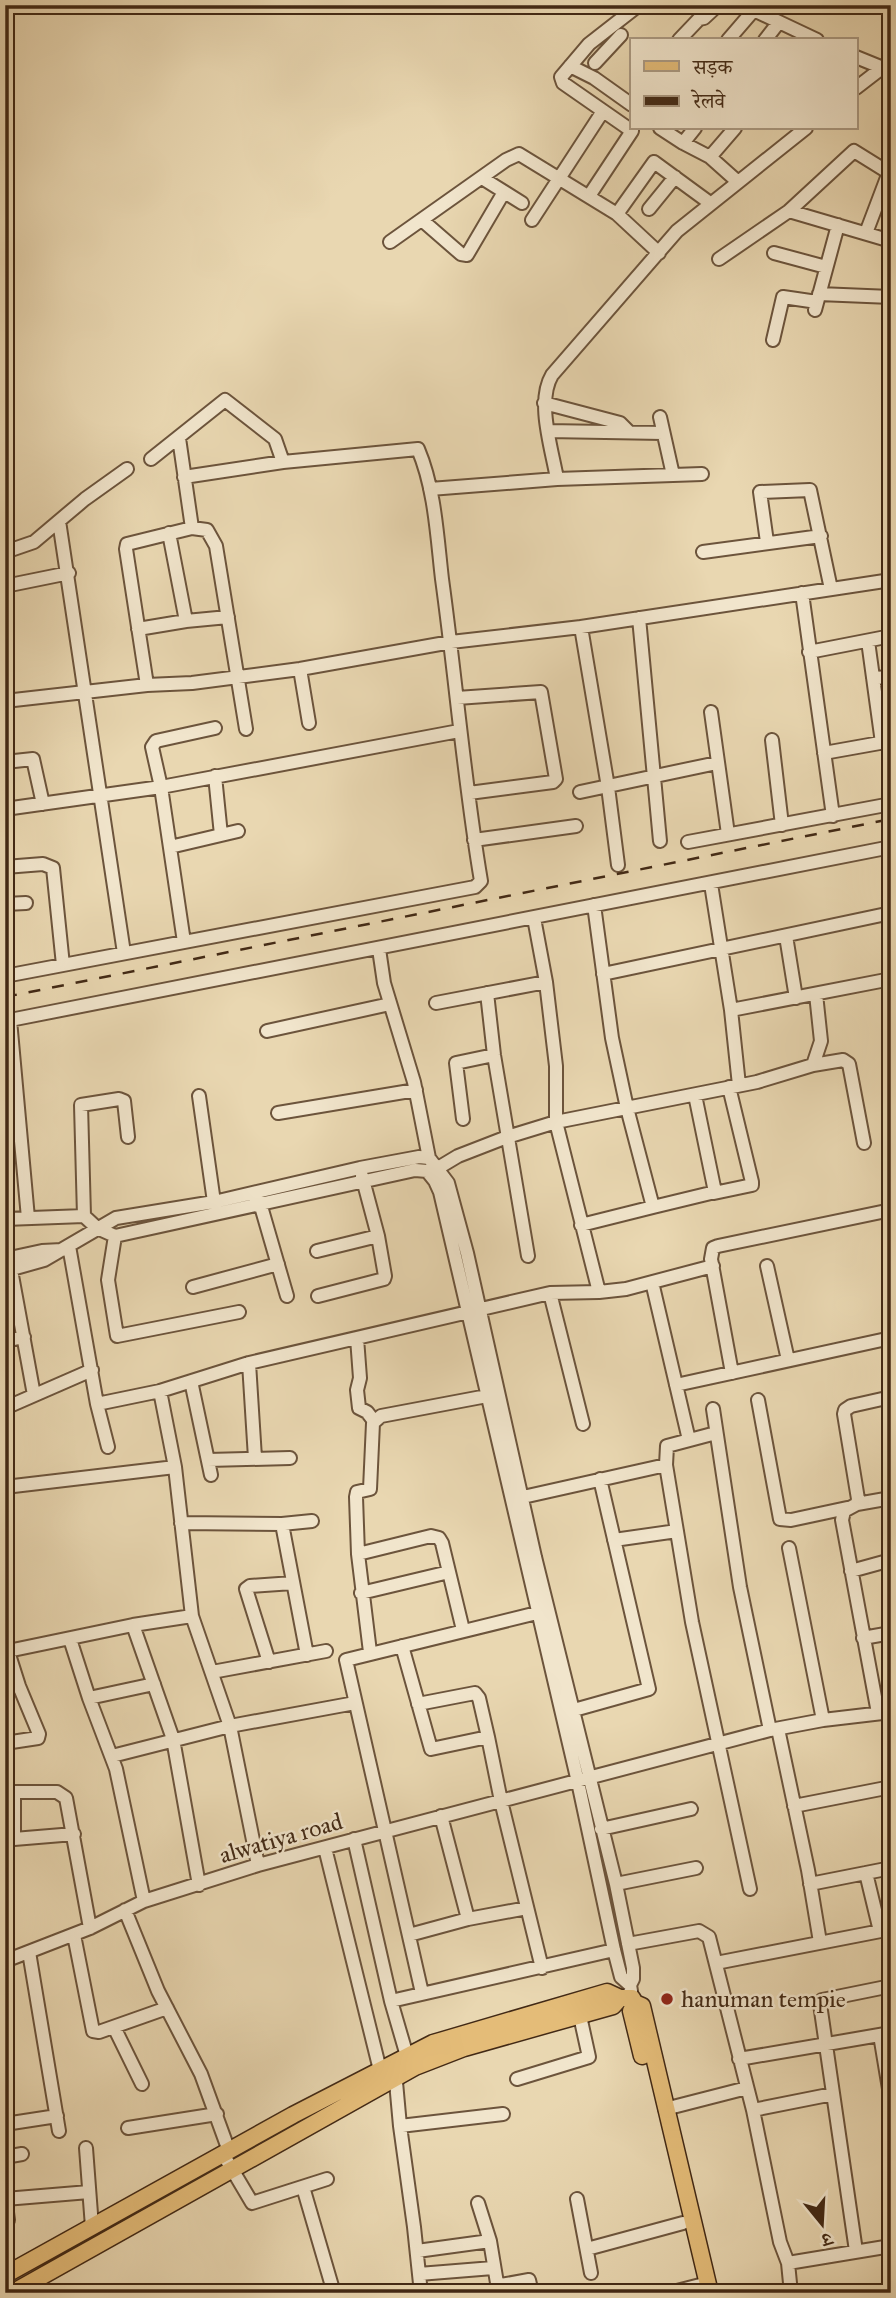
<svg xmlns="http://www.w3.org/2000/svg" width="896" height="2298" font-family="'IM FELL Great Primer','Noto Serif Devanagari',serif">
<rect width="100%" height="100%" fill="#e9d7b1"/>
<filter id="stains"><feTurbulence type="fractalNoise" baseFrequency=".00286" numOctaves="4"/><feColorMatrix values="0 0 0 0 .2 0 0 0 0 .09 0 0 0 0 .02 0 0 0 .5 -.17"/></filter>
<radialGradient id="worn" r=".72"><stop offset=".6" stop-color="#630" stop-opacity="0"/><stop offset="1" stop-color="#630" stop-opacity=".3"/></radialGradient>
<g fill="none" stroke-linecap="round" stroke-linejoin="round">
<g stroke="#6c543c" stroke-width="16">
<path id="minor" d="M 743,5 L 817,40
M 679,40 L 699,19 L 704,18 L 718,5
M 728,40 L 753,11
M 765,40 L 779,22
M 856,57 L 888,70
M 595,63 L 621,35
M 570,66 L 594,78 L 632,105
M 856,88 L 891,61
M 660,128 L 683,143 L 710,157 L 738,182
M 683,143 L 695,128
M 710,157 L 735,128
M 482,178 L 522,203
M 589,196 L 632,131 L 563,83 L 561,77 L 589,44 L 639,5
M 649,209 L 675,177
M 789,211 L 891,241
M 617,214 L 654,162 L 710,203
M 532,220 L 603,111
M 423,221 L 461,254 L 467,255 L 504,192
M 866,233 L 891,167
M 390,242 L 506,160 L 519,154 L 617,214 L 659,253
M 774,253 L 826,267
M 719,259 L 789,211 L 854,151 L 891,174
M 819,294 L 891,297
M 815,310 L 838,225
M 773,340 L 783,297 L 817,302
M 544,403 L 620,423 L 629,432
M 660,417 L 673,475
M 548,431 L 663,433
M 179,438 L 192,528
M 151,459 L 225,400 L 275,439 L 283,462
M 557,479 C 552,449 536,402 552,375 L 677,231 L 806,128
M 430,489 L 557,479 L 702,474
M 59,521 L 124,953
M 169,533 L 186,621
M 767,542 L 760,492 L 810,490 L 831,589
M 5,552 L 34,542 L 85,499 L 127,469
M 703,552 L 821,536
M 5,586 L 69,573
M 802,593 L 833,816
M 639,618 L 660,841
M 581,627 L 608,787 L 618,865
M 138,629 L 186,621 L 228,617
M 868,641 L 882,743
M 809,652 L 891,636
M 300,669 L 309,723
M 873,678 L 891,677
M 147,685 L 126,549 L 127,544 L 192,528 L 207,530 L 216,546 L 246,729
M 457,698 L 541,692 L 556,779 L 553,782 L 469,793
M 5,701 L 147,685 L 192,683 L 300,669 L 451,642 L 581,627 L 891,580
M 711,712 L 728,834
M 772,740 L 782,825
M 824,753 L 891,741
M 5,762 L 33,759 L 43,804
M 215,776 L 221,835
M 580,792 L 717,763
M 5,809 L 161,787 L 459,731
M 474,840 L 576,826
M 688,842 L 891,804
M 170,847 L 238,831
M 5,867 L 43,864 L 53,868 L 63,965
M 711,884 L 731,1010 L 739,1085
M 5,904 L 26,903
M 786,936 L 796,998
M 184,942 L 161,787 L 152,747 L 156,741 L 215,728
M 379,949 L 384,983 L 414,1082 L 429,1158
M 603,974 L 891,913
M 5,976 L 475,887 L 481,881 C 464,781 456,680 442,579 C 437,536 435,489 418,449 L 283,462 L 184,477
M 487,993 L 494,1055 L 528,1256
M 436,1003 L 546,982
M 731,1010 L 891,979
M 10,1020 L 28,1218
M 5,1021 L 891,847
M 267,1031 L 390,1004
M 813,1065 L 843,1060 L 849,1064 L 864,1143
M 199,1096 L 214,1202
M 278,1113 L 416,1090
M 463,1119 L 456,1063 L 494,1055
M 128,1137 L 124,1101 L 119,1099 L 81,1105 L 84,1216 L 97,1228 L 115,1236 L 415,1170 L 427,1171 L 435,1181 L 440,1192 L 578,1782 L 614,1950 L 621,1977 L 630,1985
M 433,1171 L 458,1156 L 507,1137 L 556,1122 L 757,1082 L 813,1065 L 821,1041 L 816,994
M 714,1193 L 752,1185 L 752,1182 L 729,1087
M 258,1196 L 287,1296
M 653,1207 L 715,1192 L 695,1095
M 5,1219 L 84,1216
M 581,1225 L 653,1207 L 627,1108 L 612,1038 L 594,905
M 115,1236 L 108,1280 L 117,1336 L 239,1312
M 69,1246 L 97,1404 L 108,1447
M 317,1251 L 378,1236
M 5,1259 L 42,1251 L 62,1250
M 767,1266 L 788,1360
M 11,1270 L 34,1395
M 5,1271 L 44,1260 L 116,1218 L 214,1202 L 360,1168 L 419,1157 L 429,1158 L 448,1183 L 467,1253 L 535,1557 L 616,1884 L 633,1968 L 633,1979 L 630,1985 L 631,1991
M 652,1282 L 689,1440
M 193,1287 L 278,1264
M 599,1292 L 626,1289 L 713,1266
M 550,1293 L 583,1424
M 318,1296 L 384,1279 L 385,1276 L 378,1236 L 362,1176
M 357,1338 L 360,1378 L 357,1390 L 359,1408 L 367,1412 L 374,1421
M 5,1341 L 24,1337
M 249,1363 L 255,1458
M 732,1373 L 711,1259 L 713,1248 L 718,1246 L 891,1210
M 191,1381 L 211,1475
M 676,1385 L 891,1338
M 758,1400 L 780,1519 L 791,1520 L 847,1508
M 97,1404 L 160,1391
M 5,1408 L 92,1370
M 713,1409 L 740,1587 L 770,1730
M 208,1460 L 290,1458
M 666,1465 L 667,1446 L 716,1433
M 5,1487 L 175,1467
M 523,1497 L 666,1465 L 692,1622 L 750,1889
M 857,1504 L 891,1498
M 181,1523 L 282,1524 L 312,1521
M 282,1524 L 307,1655
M 614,1540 L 677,1531
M 789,1548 L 823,1720
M 358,1554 L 431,1536 L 439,1538 L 442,1543 L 463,1630
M 851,1571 L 891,1560
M 361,1593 L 449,1572
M 133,1625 L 173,1739 L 199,1885
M 863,1638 L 891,1633
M 70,1639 L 89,1698 L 116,1769 L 144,1901
M 5,1642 L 19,1686 L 39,1734 L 38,1738 L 5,1743
M 402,1646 L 431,1749 L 488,1737 L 501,1801 L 542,1968
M 8,1651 L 133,1625 L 192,1616
M 370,1652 L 358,1554 L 356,1497 L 357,1492 L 370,1489 L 373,1423 L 381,1416 L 487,1396
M 269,1662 L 246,1589 L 250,1586 L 293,1583
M 212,1672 L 326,1651
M 5,1687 L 19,1686
M 89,1698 L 154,1684
M 418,1704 L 475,1693 L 479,1698 L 488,1737
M 574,1710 L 649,1689 L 600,1479
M 878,1713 L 842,1520 L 844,1511 L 857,1504 L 858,1499 L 844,1414 L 845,1410 L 851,1406 L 891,1397
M 778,1729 L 808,1870 L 820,1942
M 112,1756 L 230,1726 L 355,1703
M 5,1792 L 57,1792 L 66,1798 L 90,1928
M 14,1792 L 14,1839 L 74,1834
M 794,1806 L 891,1787
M 441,1816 L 468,1919
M 601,1829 L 691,1809
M 354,1839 L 391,2001 L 407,2056
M 325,1848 L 380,2070
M 258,1865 L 230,1726 L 192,1616 L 175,1467 L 160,1391 L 249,1363 L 550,1293 L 599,1292 L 556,1122 L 556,1066 L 546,982 L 534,918
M 866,1873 L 880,1931
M 616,1884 L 696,1868
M 810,1884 L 891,1868
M 125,1910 L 158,1991 L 201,2074 L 229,2151
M 74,1935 L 93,2031 L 99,2032 L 167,2008
M 409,1935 L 468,1919 L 527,1908
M 628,1944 L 699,1931 L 709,1937 L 753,2110 L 780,2242 L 788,2263
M 29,1952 L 59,2131
M 5,1961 L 90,1928 L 144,1901 L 258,1865 L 770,1730 L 823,1720 L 891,1712
M 716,1963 L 891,1929
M 422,1993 L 346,1660 L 537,1613
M 391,2001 L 614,1950
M 114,2027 L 142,2084
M 880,2035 L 891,2101
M 739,2059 L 891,2033
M 395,2071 L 400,2126 L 414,2227 L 421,2293
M 517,2079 L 589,2057 L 580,2016
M 665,2109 L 747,2088
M 753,2110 L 833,2094
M 5,2124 L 57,2116
M 400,2126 L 503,2114
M 128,2128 L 217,2114
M 86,2148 L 92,2227
M 223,2154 L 252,2203 L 327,2179
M 5,2157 L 22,2154
M 303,2187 L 334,2293
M 5,2197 L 8,2220
M 5,2199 L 89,2192
M 577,2199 L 591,2273
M 478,2203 L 490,2241 L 497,2283 L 501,2285 L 529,2280 L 532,2293
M 587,2249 L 683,2223
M 417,2251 L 490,2241
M 856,2251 L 820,2004 L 822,2000 L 891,1986
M 419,2274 L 493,2268
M 669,2293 L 708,2283
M 791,2293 L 788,2263 L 891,2246"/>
</g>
<g stroke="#422915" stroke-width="19">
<path id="major" d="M 635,2003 L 631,2011 L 642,2056
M 5,2275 L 293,2115 L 433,2043 L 607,1992 L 620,1998 L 632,1998 L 635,2003 L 642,2006 L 710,2293
M 12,2293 L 415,2067 L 464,2048 L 613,2006 L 620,1998"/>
</g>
<use href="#minor" stroke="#f1e5cc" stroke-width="12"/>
<use href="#major" stroke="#e4bc78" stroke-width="16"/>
<path stroke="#422915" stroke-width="2.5" stroke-dasharray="12 12" stroke-linecap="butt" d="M 5,997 L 891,819"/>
</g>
<circle fill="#8f2418" stroke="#f1e5cc" stroke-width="2.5" cx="667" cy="1999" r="7"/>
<g text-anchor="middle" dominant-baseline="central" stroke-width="5" stroke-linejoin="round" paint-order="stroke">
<g font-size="24" fill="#422915" stroke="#f1e5cc">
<text transform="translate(281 1838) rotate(-16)">alwatiya road</text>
</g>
<g font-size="24" fill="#422915" stroke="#f1e5cc" text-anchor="start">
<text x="681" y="1999">hanuman tempie</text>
</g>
</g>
<rect width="896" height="2298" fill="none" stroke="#e9d7b1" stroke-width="28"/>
<rect x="7" y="7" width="882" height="2284" fill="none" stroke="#422915" stroke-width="3.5"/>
<rect x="14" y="14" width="868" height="2270" fill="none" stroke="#422915" stroke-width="2"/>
<rect x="630" y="38" width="228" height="91" fill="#f1e5cc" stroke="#ab9a83" stroke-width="2"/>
<rect x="644" y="61" width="35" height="10" fill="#e4bc78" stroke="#ab9a83" stroke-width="2"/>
<text x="693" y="74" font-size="21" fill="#422915">सड़क</text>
<rect x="644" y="96" width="35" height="10" fill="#422915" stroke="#ab9a83" stroke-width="2"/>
<text x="693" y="108" font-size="21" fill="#422915">रेलवे</text>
<g transform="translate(822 2224) rotate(162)" stroke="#f1e5cc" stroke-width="5" paint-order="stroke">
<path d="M0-5L12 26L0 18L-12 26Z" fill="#422915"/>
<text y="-10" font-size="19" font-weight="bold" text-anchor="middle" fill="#422915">उ</text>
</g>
<rect width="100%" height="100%" filter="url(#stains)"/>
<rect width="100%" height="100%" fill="url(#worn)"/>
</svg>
